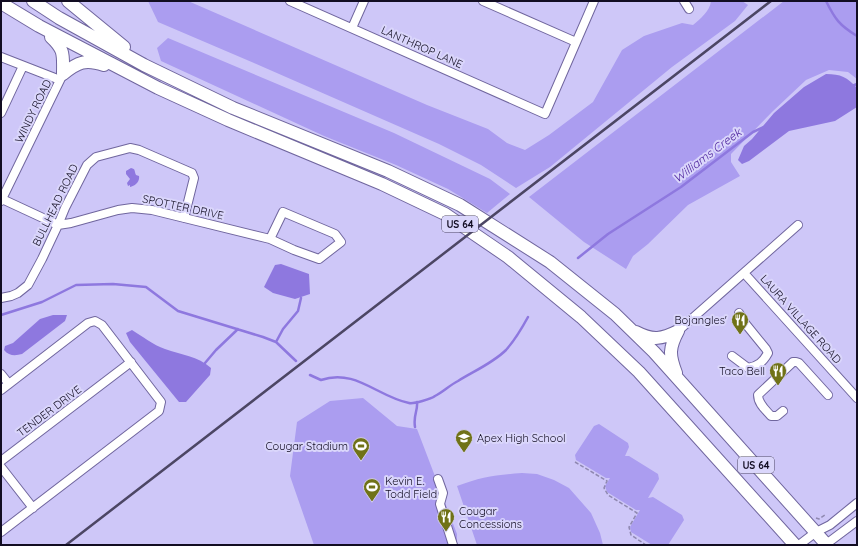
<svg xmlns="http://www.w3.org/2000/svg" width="858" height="546" font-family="Quicksand,sans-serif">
<rect width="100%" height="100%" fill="#cec7f8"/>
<path fill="#ab9df0" d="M 148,1 L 188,1 L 427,105 L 488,129 L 507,143 L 525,150 L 549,135 L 593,102 L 622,50 L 644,36 L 682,23 L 693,25 C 700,19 710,11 711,1 L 742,1 L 748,5 L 735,21 L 672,67 L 550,167 L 516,188 L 481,165 L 439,144 L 254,63 L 158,22 Z
M 784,1 L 857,1 L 857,79 L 848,72 L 829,70 L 806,80 L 772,112 L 731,154 L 731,162 L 740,176 L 688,205 L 648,244 L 633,256 L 626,269 L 584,242 L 529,197 Z
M 168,38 L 394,133 L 490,179 L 510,194 L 487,213 L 448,189 L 396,165 L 324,136 L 161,61 L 157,48 Z
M 363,398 L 397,426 L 417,429 L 457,534 L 457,545 L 314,545 L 290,476 L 297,422 L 330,401 Z
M 599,424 L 628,443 L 629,447 L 625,456 L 629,456 L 658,474 L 659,479 L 648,498 L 653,497 L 682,515 L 684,520 L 668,545 L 652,545 L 631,532 L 630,527 L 640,510 L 636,510 L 607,492 L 605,486 L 610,478 L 606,478 L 576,460 L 575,455 L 594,426 Z
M 522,473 L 537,474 L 554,480 L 569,488 L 591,513 L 600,533 L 603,545 L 477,545 L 457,486 C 481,477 496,475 522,473 Z"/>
<path fill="#8e78df" d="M 826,74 C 841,74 847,77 857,88 L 857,107 L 835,121 L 789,131 L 749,161 L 742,164 L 738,160 L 744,146 L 752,139 L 774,113 L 804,87 Z
M 131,168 C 136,169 134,171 136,175 L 139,176 C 140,182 135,186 130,187 L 130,185 L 128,186 L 127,183 L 130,179 L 126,174 L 126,171 Z
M 281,264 L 309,274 L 310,294 L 295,299 L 273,293 L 264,287 L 275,265 Z
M 53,315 L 67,315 L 65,321 L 22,354 C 15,356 9,356 4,350 L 5,346 L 13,343 L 40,319 Z
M 132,330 C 142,336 153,345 165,349 C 181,355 198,356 211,368 L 210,375 L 186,402 L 179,402 L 130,342 L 126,333 Z"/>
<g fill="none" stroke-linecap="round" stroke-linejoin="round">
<path stroke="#8e78df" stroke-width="2.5" d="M 826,1 C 835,19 839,25 857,36
M 852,86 L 857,84
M 578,258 L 608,234 L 681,187 L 753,132 L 764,127
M 1,315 L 42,302 L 76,285 L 113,284 L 146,287 L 178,311 L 263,337 L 276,342 L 296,361
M 276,342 L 283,329 L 298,311 L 301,298
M 205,363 L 216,350 L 238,329
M 310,375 L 321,380 C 355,368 378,397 409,403 C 414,404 431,399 435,396 C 443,392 450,385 458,381 C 474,371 493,363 506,350 C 515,340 522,328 528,317
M 415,427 C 413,415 418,411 417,402"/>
<g stroke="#70669e" stroke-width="10">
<path id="minor" d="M 290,1 L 545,114 L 594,1
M 483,1 L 576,42
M 684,1 L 689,9
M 352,28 L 364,1
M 1,57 L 60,80
M 1,113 L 23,66
M 2,199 L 58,225 L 71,223 L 118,210 L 132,208 L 152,210 L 270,239 L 294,250 L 319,259 L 341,242 L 335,234 L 283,212 L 270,239
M 1,201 L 63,74
M 744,273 L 857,398
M 1,298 L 11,296 L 18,293 L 28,285 L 42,259 L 58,225 L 65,208 L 87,165 L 96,157 L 130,148 L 139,150 L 192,173 L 194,178 L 184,218
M 678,331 L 798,225
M 732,356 L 748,368 C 758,366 763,362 768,353 L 766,349 L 744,322 L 739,313
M 1,374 L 9,384
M 1,390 L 88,323 L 95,321 L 102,325 L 161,402 L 159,411 L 1,532
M 783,411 L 777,416 L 771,416 C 766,410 758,404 758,395 L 793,362 L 796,362 L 799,363 L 828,395
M 1,461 L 131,362
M 1,467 L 33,508
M 438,479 L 443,493 L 440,504 L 453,545
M 799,545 L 816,532 L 830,525 L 857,503
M 825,545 L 857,521"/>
</g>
<g stroke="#70669e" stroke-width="14">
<path id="highway" d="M 33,1 L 59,18 L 144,65 L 233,108 L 388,171 L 460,205 L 550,262 L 615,314 L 654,352 L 827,545
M 68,1 L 124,47
M 1,3 L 39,26 L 158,88 L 228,120 L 382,184 L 445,214 L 508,257 L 581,317 L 639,372 L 795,545
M 51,37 C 65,50 63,55 63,74
M 63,74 C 78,62 85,59 104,65
M 636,332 C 653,341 662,339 678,331
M 676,373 C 669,355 669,348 678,331"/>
</g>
<path stroke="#8f88b0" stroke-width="1.5" stroke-dasharray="4 2" stroke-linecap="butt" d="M 575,462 L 607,481 L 604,488 L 608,495 L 637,513 L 629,527 L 631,535 L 646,545
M 816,518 L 819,519 L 825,515"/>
<use href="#minor" stroke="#fff" stroke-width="8"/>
<use href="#highway" stroke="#fff" stroke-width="12"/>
<path stroke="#4c4664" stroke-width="2.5" d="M 66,545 L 771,1"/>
</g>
<defs>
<g id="restaurant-pin" transform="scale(0.9)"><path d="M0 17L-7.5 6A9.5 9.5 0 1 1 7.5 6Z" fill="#707218" stroke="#dad6fb"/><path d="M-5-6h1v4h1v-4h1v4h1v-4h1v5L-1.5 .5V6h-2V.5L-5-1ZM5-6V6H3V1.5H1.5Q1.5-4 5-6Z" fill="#fff"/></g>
<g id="school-pin" transform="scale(0.9)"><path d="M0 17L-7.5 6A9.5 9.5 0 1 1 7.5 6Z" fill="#707218" stroke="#dad6fb"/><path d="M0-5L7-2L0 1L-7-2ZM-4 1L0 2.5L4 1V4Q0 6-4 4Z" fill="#fff"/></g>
<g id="stadium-pin" transform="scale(0.9)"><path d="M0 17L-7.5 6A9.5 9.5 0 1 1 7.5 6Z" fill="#707218" stroke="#dad6fb"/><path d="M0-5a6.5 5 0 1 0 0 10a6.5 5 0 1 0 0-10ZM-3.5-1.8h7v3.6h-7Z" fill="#fff"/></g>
</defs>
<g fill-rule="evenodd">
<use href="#restaurant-pin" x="740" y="320"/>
<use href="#restaurant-pin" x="778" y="371"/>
<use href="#school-pin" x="464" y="438"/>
<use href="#stadium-pin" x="361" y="446"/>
<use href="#stadium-pin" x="372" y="487"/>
<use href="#restaurant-pin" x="446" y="517"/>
</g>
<g text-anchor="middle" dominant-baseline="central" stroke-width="4" stroke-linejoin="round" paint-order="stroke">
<g fill="#dad6fb" stroke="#4e4963" stroke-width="1">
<rect x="442" y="216" width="36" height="16" rx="3"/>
<rect x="738" y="457" width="36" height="16" rx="3"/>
</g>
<g font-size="10" font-weight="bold" fill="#120d22">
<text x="460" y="224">US 64</text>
<text x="756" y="465">US 64</text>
</g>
<g font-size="11" fill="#120d22" stroke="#dad6fb">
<text transform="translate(422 47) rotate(24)">LANTHROP LANE</text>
<text transform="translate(33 111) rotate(-64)">WINDY ROAD</text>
<text transform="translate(55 205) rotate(-64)">BULLHEAD ROAD</text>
<text transform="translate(183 207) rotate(12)">SPOTTER DRIVE</text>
<text transform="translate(801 319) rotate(48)">LAURA VILLAGE ROAD</text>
<text transform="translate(49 411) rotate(-37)">TENDER DRIVE</text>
</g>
<g font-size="11" fill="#120d22" stroke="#dad6fb" text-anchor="end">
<text x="727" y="320">Bojangles'</text>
<text x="765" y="371">Taco Bell</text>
<text x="477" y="438" text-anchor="start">Apex High School</text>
<text x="348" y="446">Cougar Stadium</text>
<text x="385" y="481" text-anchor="start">Kevin E.<tspan x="385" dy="13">Todd Field</tspan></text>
<text x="459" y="511" text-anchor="start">Cougar<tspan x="459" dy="13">Concessions</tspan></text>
</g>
<g font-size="12" font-style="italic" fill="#4e259e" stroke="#dad6fb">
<text transform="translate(707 155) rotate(-37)">Williams Creek</text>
</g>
</g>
<rect width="858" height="546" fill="none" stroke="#120d22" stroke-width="4"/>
</svg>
